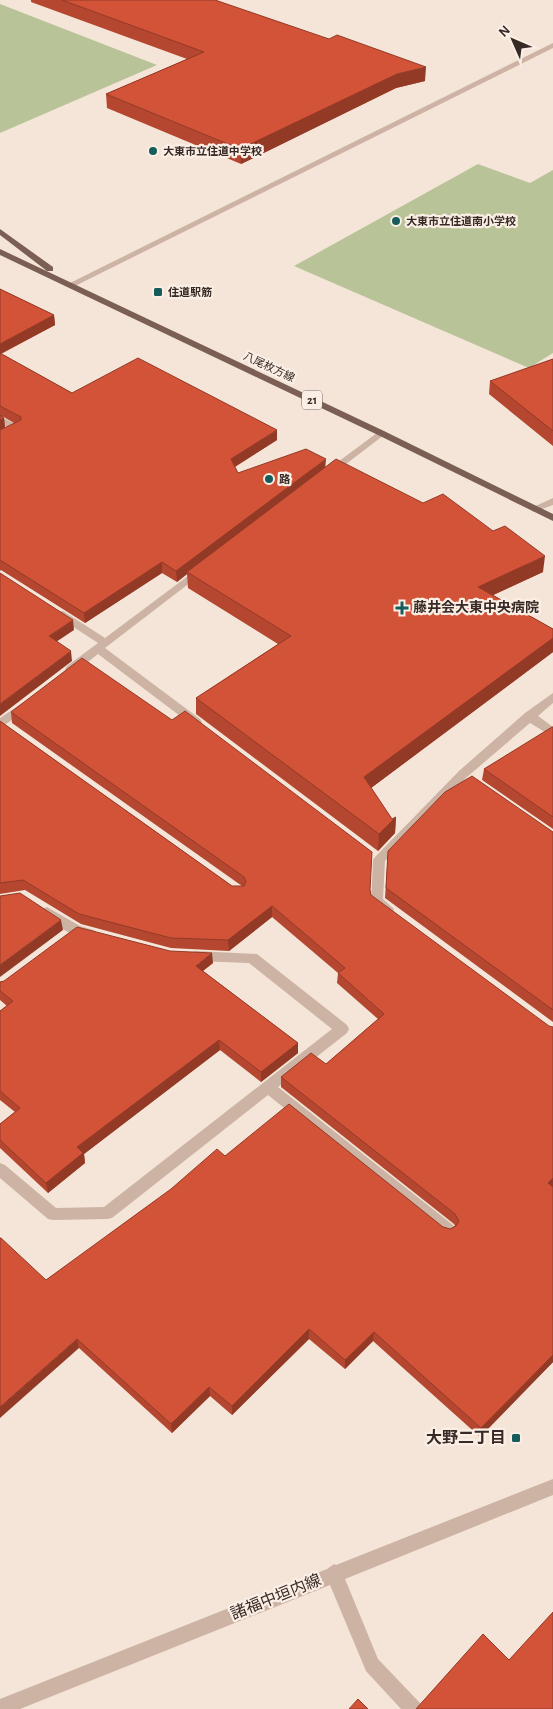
<svg xmlns="http://www.w3.org/2000/svg" width="553" height="1709" font-family="'Alegreya Sans','Noto Sans JP',sans-serif">
<rect width="100%" height="100%" fill="#f4e5d8"/>
<path fill="#b8c497" d="M 0,4 L 157,65 L 0,133 Z
M 478,164 L 530,183 L 553,170 L 553,353 L 529,368 L 294,266 Z"/>
<g fill="none" stroke-linecap="round" stroke-linejoin="round">
<path fill="#cdb3a3" fill-rule="evenodd" d="M 553,43 L 553,48 L 73,287 L 66,285 Z
M 0,416 L 19,426 L 21,428 L 0,439 L 0,432 L 9,428 L 0,423 Z
M 381,430 L 386,433 L 384,435 L 333,474 L 327,474 L 327,470 Z
M 553,498 L 553,505 L 534,512 L 529,509 Z
M 200,567 L 205,570 L 204,572 L 105,648 L 200,719 L 202,722 L 200,725 L 192,725 L 98,654 L 75,672 L 67,672 L 65,669 L 67,666 L 98,643 L 55,615 L 54,613 L 55,611 L 63,611 L 105,638 Z
M 553,693 L 553,703 L 538,716 L 553,727 L 553,737 L 530,723 L 467,777 L 385,861 L 383,899 L 394,909 L 393,912 C 384,915 375,908 371,901 L 373,860 L 375,857 L 459,771 L 525,713 Z
M 24,702 L 30,706 L 28,709 L 0,728 L 0,718 Z
M 47,907 L 80,926 L 94,930 L 96,933 L 94,936 C 76,942 56,924 42,915 L 41,912 L 42,909 Z
M 196,951 L 257,954 L 347,1025 L 349,1029 L 347,1033 L 278,1087 L 453,1225 L 456,1230 L 453,1235 L 448,1237 L 443,1235 L 268,1095 L 112,1218 L 107,1219 L 53,1220 L 48,1219 L 0,1178 L 0,1163 L 5,1165 L 56,1208 L 104,1207 L 332,1029 L 249,963 L 196,961 L 191,960 L 189,956 L 191,952 Z
M 553,1479 L 553,1495 L 345,1579 L 378,1659 L 420,1703 L 423,1709 L 401,1709 L 366,1671 L 330,1585 L 20,1709 L 0,1709 L 0,1699 L 327,1569 L 334,1564 L 336,1565 Z"/>
<path fill="#7b5f55" fill-rule="evenodd" d="M 0,229 L 53,267 L 53,271 L 47,271 L 0,235 Z
M 0,249 L 384,431 L 553,514 L 553,521 L 378,435 L 0,255 Z"/>
</g>
<path fill="#b54730" fill-rule="evenodd" d="M 31,0 L 215,0 L 425,81 L 396,88 L 241,164 L 107,108 L 106,94 L 187,59 L 31,2 Z
M 0,289 L 54,315 L 55,325 L 1,354 L 72,393 L 277,440 L 235,467 L 238,473 L 325,467 L 543,572 L 493,595 L 553,629 L 553,652 L 371,788 L 392,819 L 396,817 L 395,833 L 378,851 L 196,714 L 196,698 L 278,644 L 188,588 L 187,574 L 177,582 L 162,573 L 85,623 L 1,570 L 0,571 ZM 2,416 L 14,423 L 5,428 L 4,418 Z
M 553,359 L 553,446 L 489,394 L 490,381 Z
M 11,712 L 370,890 L 371,895 L 553,1187 L 553,1362 L 480,1437 L 373,1341 L 345,1369 L 309,1339 L 232,1415 L 210,1396 L 172,1433 L 79,1348 L 46,1280 L 225,1156 L 450,1229 L 455,1226 L 454,1224 L 281,1087 L 281,1077 L 326,1064 L 378,1019 L 337,983 L 338,973 L 272,917 L 229,951 L 171,948 L 81,924 L 25,890 L 0,894 L 0,721 L 232,886 L 242,886 L 12,723 Z
M 553,727 L 553,829 L 482,780 L 484,769 Z
M 553,832 L 553,1022 L 385,898 L 388,851 Z
M 213,963 L 203,971 L 298,1043 L 298,1053 L 261,1082 L 220,1050 L 84,1154 L 85,1163 L 48,1193 L 0,1148 L 0,1124 L 15,1112 L 0,1100 L 0,1011 L 7,1006 L 0,1000 L 0,982 Z"/>
<path fill="#933a27" d="M 426,67 L 425,81 L 396,88 L 241,164 L 240,149 L 397,74 Z
M 54,315 L 55,325 L 0,354 L 0,344 Z
M 4,418 L 5,428 L 0,431 L 0,420 Z
M 277,430 L 277,440 L 231,469 L 231,459 Z
M 326,459 L 325,470 L 187,572 L 187,574 L 177,582 L 176,571 Z
M 545,556 L 543,572 L 476,603 L 478,587 Z
M 162,562 L 162,573 L 85,623 L 84,613 Z
M 73,620 L 74,630 L 50,646 L 49,636 Z
M 553,638 L 553,652 L 363,794 L 364,777 Z
M 71,651 L 72,661 L 0,716 L 0,704 Z
M 396,817 L 395,833 L 378,851 L 379,834 Z
M 272,906 L 272,917 L 229,951 L 228,940 Z
M 61,920 L 63,930 L 0,977 L 0,965 Z
M 212,953 L 213,963 L 196,976 L 196,966 Z
M 219,1040 L 220,1050 L 84,1154 L 85,1163 L 48,1193 L 46,1183 L 77,1147 Z
M 298,1043 L 298,1053 L 261,1082 L 261,1072 Z
M 553,1178 L 553,1186 L 546,1193 L 548,1183 Z
M 309,1329 L 309,1339 L 232,1415 L 232,1406 Z
M 374,1332 L 373,1341 L 345,1369 L 345,1360 Z
M 77,1339 L 79,1348 L 0,1418 L 0,1407 Z
M 553,1355 L 553,1362 L 480,1437 L 481,1428 Z
M 209,1387 L 210,1396 L 172,1433 L 171,1424 Z"/>
<path fill="#d25338" stroke="#933a27" d="M 62,0 L 215,0 L 329,39 L 337,35 L 426,67 L 397,74 L 240,149 L 106,94 L 204,52 Z
M 0,289 L 54,315 L 0,344 Z
M 0,353 L 72,393 L 138,358 L 277,430 L 231,459 L 238,473 L 306,449 L 326,459 L 176,571 L 162,562 L 84,613 L 0,560 L 0,430 L 21,420 L 21,417 L 0,406 Z
M 553,359 L 553,431 L 490,381 Z
M 0,415 L 4,418 L 0,420 Z
M 336,459 L 423,503 L 443,494 L 493,531 L 505,526 L 545,556 L 478,587 L 553,629 L 553,638 L 364,777 L 392,819 L 396,817 L 379,834 L 196,698 L 291,636 L 187,572 Z
M 0,573 L 73,620 L 49,636 L 71,651 L 0,704 Z
M 82,658 L 172,720 L 185,711 L 372,852 L 370,890 L 371,895 L 549,1026 L 553,1027 L 553,1178 L 548,1183 L 553,1187 L 553,1355 L 481,1428 L 374,1332 L 345,1360 L 309,1329 L 232,1406 L 209,1387 L 171,1424 L 77,1339 L 0,1407 L 0,1238 L 1,1238 L 46,1280 L 171,1189 L 217,1149 L 225,1156 L 289,1104 L 443,1227 L 450,1229 L 456,1226 L 459,1221 L 455,1214 L 281,1077 L 311,1053 L 326,1064 L 384,1014 L 338,973 L 345,968 L 272,906 L 228,940 L 171,938 L 79,914 L 23,880 L 0,883 L 0,721 L 232,886 L 244,886 L 246,881 L 244,877 L 11,712 Z
M 552,727 L 553,727 L 553,817 L 484,769 Z
M 472,776 L 553,832 L 553,1010 L 386,888 L 388,851 L 445,792 Z
M 20,893 L 61,920 L 0,965 L 0,896 Z
M 77,927 L 170,951 L 212,953 L 196,966 L 298,1043 L 261,1072 L 219,1040 L 77,1147 L 83,1153 L 46,1183 L 0,1140 L 0,1124 L 20,1108 L 0,1091 L 0,1011 L 13,1001 L 0,991 L 0,982 L 4,981 Z
M 553,1612 L 553,1709 L 416,1709 L 483,1634 L 509,1660 Z
M 358,1699 L 368,1709 L 349,1709 Z"/>
<g fill="#175c5c" stroke="#fbefe5" stroke-width="2">
<circle cx="153" cy="151" r="5"/>
<circle cx="396" cy="221" r="5"/>
<rect x="153" y="287" width="10" height="10" rx="2.5"/>
<circle cx="269" cy="479" r="5"/>
<path d="M399.5 600.5h5v5h5v5h-5v5h-5v-5h-5v-5h5z"/>
<rect x="511" y="1433" width="10" height="10" rx="2.5"/>
</g>
<g text-anchor="middle" dominant-baseline="central" stroke-width="4.5" stroke-linejoin="round" paint-order="stroke">
<g font-size="11" font-weight="bold" fill="#372a26" stroke="#fbefe5" text-anchor="start">
<text x="163" y="151">大東市立住道中学校</text>
<text x="406" y="221">大東市立住道南小学校</text>
<text x="168" y="292">住道駅筋</text>
<text x="279" y="479">路</text>
</g>
<g font-size="11" fill="#372a26" stroke="#fbefe5">
<text transform="translate(269 367) rotate(25)">八尾枚方線</text>
</g>
<rect fill="#fbefe5" stroke="#72655f" stroke-width="1" x="302" y="390.5" width="20" height="19" rx="4"/>
<g font-size="12" font-weight="bold" fill="#372a26">
<text x="312" y="400">21</text>
</g>
<g font-size="14" font-weight="bold" fill="#372a26" stroke="#fbefe5" text-anchor="start">
<text x="413" y="608">藤井会大東中央病院</text>
</g>
<g font-size="16" font-weight="bold" fill="#372a26" stroke="#fbefe5" text-anchor="end">
<text x="506" y="1438">大野二丁目</text>
</g>
<g font-size="16" fill="#372a26" stroke="#fbefe5">
<text transform="translate(276 1597) rotate(-22)">諸福中垣内線</text>
</g>
</g>
<g transform="translate(513 40) rotate(315)" stroke="#fbefe5" stroke-width="4" paint-order="stroke">
<path d="M0-4L9 19L0 12L-9 19Z" fill="#372a26"/>
<text y="-8" font-size="14" font-weight="bold" text-anchor="middle" fill="#372a26">N</text>
</g>
</svg>
